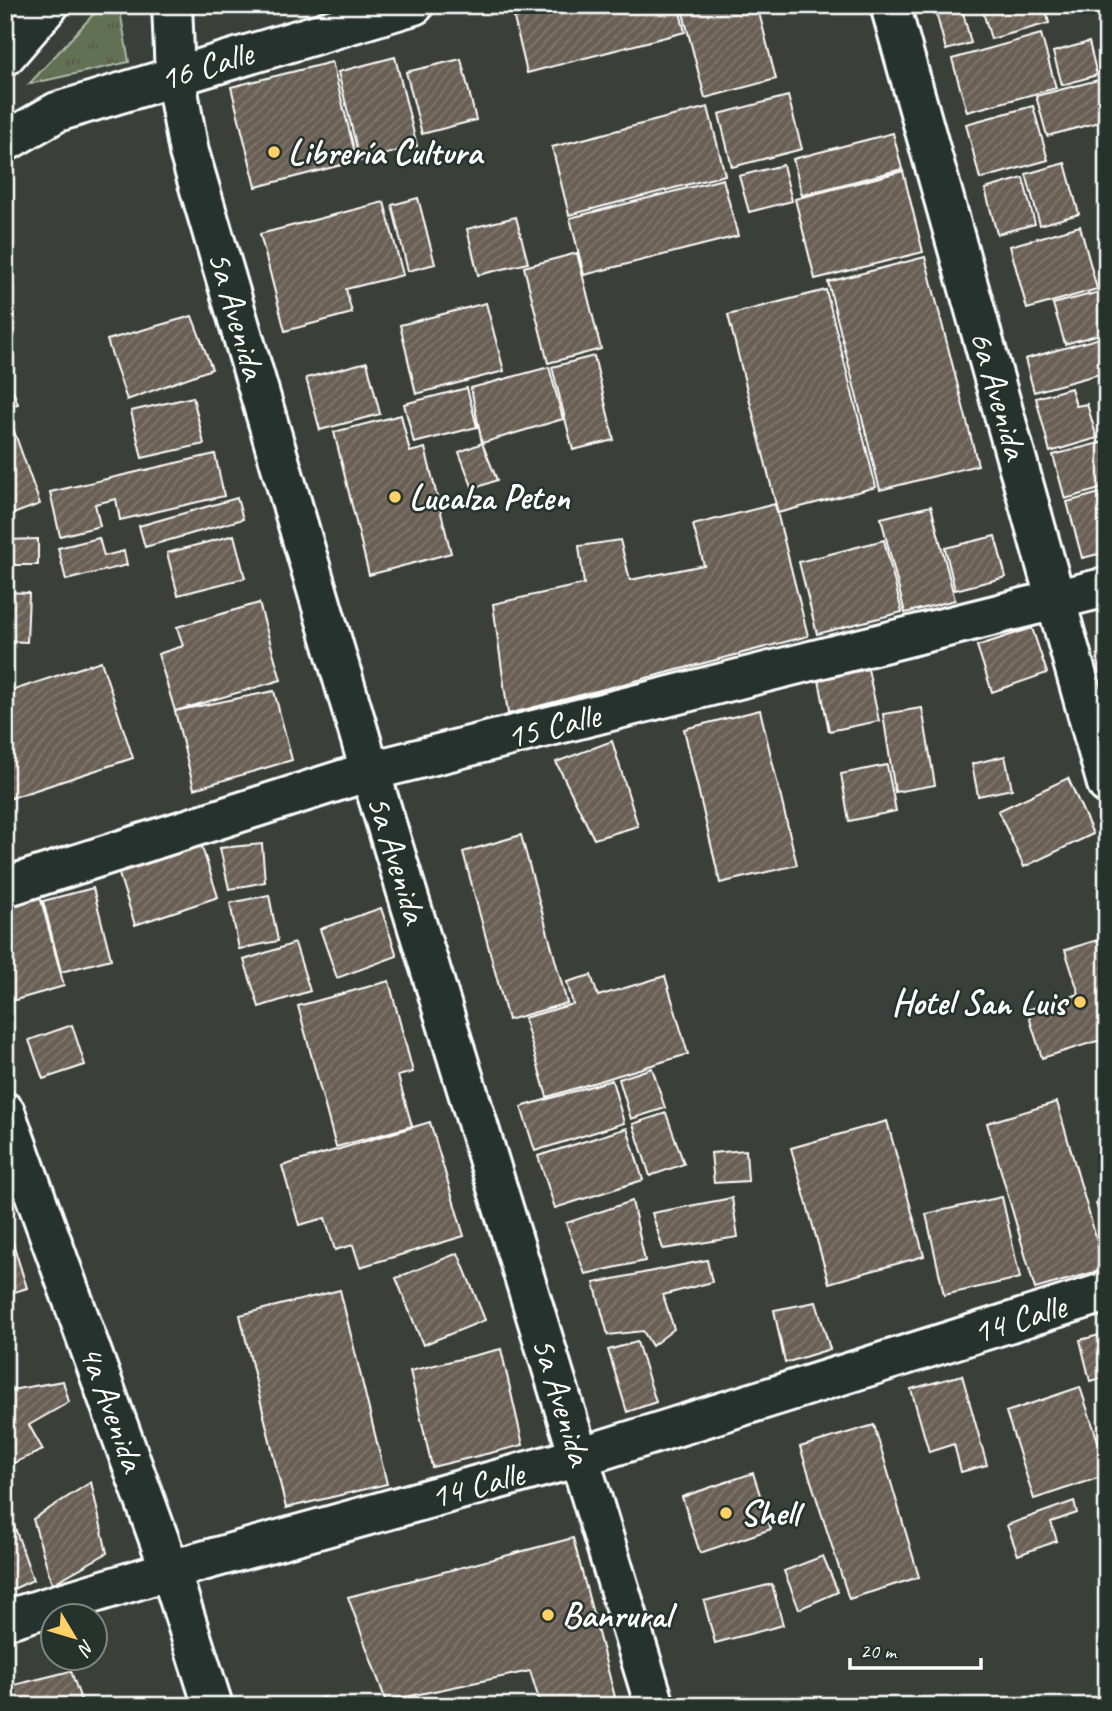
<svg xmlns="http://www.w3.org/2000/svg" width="1112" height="1711" font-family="Caveat,sans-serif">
<defs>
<pattern id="park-tufts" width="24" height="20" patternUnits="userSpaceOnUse" patternTransform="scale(1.75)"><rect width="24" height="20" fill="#627152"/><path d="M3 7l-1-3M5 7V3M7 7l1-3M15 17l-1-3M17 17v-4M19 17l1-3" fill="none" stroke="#54594e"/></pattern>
<pattern id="building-hatch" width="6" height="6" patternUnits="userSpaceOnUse" patternTransform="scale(1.75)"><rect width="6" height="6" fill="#6a5f54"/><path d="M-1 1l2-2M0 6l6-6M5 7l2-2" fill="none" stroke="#80776e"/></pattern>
</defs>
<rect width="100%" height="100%" fill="#3a4039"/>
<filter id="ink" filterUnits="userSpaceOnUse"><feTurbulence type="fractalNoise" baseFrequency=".0143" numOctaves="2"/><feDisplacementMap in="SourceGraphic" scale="14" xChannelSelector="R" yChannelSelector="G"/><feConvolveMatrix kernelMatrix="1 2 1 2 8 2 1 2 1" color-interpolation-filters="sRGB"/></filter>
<g filter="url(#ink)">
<path fill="url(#park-tufts)" stroke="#b0b8a8" stroke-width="2" d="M 102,5 L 119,5 L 129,62 L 29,84 Z"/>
<path fill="url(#building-hatch)" stroke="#fff" stroke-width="2" d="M 563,5 L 678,5 L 685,32 L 527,73 L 514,18 Z
M 681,5 L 757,5 L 776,79 L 705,98 Z
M 934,5 L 961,5 L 971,43 L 946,50 Z
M 981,5 L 1045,5 L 1049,23 L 991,39 Z
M 1066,5 L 1106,5 L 1069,15 Z
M 1041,34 L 1056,88 L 967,112 L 952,59 Z
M 1089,42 L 1097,75 L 1062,85 L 1053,52 Z
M 395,57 L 417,146 L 360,161 L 338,72 Z
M 461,59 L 476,120 L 422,134 L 406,72 Z
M 332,62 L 357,161 L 256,187 L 231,87 Z
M 1098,80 L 1107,120 L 1047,136 L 1036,96 Z
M 788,96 L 802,149 L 732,167 L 719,114 Z
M 1033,106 L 1048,160 L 980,179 L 966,124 Z
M 708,107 L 725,175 L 569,215 L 552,147 Z
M 893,133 L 902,169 L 802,195 L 793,159 Z
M 1065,163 L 1079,214 L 1040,225 L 1026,174 Z
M 783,165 L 792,201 L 749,212 L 739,176 Z
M 903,171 L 923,252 L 815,279 L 795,199 Z
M 1023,178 L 1035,224 L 997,234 L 985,189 Z
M 723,179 L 738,236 L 584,275 L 570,218 Z
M 5,197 L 13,221 L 5,223 Z
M 418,198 L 435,264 L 408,271 L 392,205 Z
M 384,202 L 403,275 L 346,289 L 352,313 L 285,331 L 260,234 Z
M 516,217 L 528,263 L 478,275 L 467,229 Z
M 1080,226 L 1097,289 L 1027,309 L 1010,246 Z
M 577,253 L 601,349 L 548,363 L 524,267 Z
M 925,257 L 978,465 L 880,490 L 828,282 Z
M 826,290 L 876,487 L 778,513 L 728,315 Z
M 1107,290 L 1107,332 L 1065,344 L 1053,304 Z
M 486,303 L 504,371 L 416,394 L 400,325 Z
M 192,316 L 212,369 L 127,400 L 107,340 Z
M 1107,336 L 1107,372 L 1034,392 L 1025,359 Z
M 594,356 L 614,440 L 573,450 L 552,367 Z
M 367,362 L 380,414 L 320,430 L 306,378 Z
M 549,367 L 563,419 L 482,443 L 471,388 Z
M 5,370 L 18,404 L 5,409 Z
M 467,388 L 477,427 L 414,443 L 404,404 Z
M 1071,388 L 1076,406 L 1087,404 L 1097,438 L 1050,452 L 1036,398 Z
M 193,397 L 204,444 L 142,458 L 131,411 Z
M 401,415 L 410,452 L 425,448 L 451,553 L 369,575 L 334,432 Z
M 9,417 L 40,504 L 5,517 L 5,419 Z
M 1107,441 L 1107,487 L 1065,499 L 1053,455 Z
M 482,443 L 497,480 L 473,489 L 459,452 Z
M 215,454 L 224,496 L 120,520 L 116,499 L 95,504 L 100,526 L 60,536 L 50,492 Z
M 1107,491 L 1107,552 L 1082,558 L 1067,502 Z
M 237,498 L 243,519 L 145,547 L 139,526 Z
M 775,504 L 808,636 L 508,714 L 493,604 L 584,584 L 579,546 L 620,540 L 630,580 L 704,565 L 693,525 Z
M 931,506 L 955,600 L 905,613 L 881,518 Z
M 234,535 L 245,578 L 178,595 L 167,553 Z
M 995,536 L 1006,577 L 955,590 L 945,548 Z
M 99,538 L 104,556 L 124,551 L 127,565 L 66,580 L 58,548 Z
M 38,539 L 38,565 L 5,565 L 5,540 Z
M 884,540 L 902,612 L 817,634 L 799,562 Z
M 5,592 L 29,593 L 27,642 L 5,641 Z
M 259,603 L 281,680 L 175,711 L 158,654 L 183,646 L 177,627 Z
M 1032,628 L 1047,673 L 992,692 L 977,646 Z
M 101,661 L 133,758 L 5,800 L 5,693 Z
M 868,669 L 879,721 L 829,731 L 819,680 Z
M 274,691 L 292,760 L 194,789 L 175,711 Z
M 922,708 L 935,785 L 895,792 L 883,714 Z
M 760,710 L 797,865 L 720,883 L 684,729 Z
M 612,741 L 638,826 L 594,839 L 556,762 Z
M 1005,756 L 1012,789 L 978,796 L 972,764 Z
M 887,765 L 896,811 L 849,821 L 841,774 Z
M 1068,778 L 1093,834 L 1024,867 L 998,811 Z
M 521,835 L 567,1003 L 508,1020 L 463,852 Z
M 201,844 L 218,897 L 135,925 L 118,871 Z
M 262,844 L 265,882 L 229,889 L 220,848 Z
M 93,888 L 111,959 L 61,972 L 43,901 Z
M 269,895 L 278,941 L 239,949 L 230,903 Z
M 40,896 L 64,986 L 12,1001 L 5,977 L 5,906 Z
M 381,908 L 397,956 L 337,978 L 320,929 Z
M 1107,937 L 1107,1038 L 1042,1058 L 1027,1010 L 1079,994 L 1065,950 Z
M 295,943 L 310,991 L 259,1007 L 244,960 Z
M 591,975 L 598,996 L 665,976 L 688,1054 L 547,1097 L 524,1018 L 573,1004 L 567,982 Z
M 389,981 L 413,1072 L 398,1076 L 412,1126 L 336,1147 L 298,1006 Z
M 72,1025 L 85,1065 L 43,1079 L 29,1040 Z
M 652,1068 L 665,1108 L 631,1119 L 619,1079 Z
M 612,1080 L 624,1123 L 535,1151 L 521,1107 Z
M 1057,1102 L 1105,1269 L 1035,1289 L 987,1123 Z
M 666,1113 L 684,1164 L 650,1176 L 633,1124 Z
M 887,1121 L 924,1256 L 829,1283 L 791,1148 Z
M 430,1122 L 464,1236 L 360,1267 L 353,1245 L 335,1250 L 325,1218 L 299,1225 L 282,1166 Z
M 627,1128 L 643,1180 L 555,1208 L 538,1156 Z
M 746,1150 L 748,1181 L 714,1183 L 711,1153 Z
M 1002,1197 L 1020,1278 L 944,1295 L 926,1214 Z
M 732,1198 L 738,1237 L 663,1249 L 652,1213 Z
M 1107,1199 L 1107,1239 L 1096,1203 Z
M 632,1201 L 645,1261 L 585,1274 L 566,1223 Z
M 10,1234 L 27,1288 L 5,1295 L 5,1236 Z
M 458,1253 L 485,1320 L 423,1345 L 396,1278 Z
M 707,1260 L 712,1282 L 663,1295 L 674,1329 L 652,1346 L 643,1331 L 608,1335 L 594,1283 Z
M 340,1290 L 387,1484 L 286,1508 L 240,1315 Z
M 816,1302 L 830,1349 L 785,1363 L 774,1310 Z
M 1107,1333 L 1107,1377 L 1090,1381 L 1080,1340 Z
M 637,1342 L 656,1402 L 627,1412 L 608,1350 Z
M 501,1349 L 523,1445 L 432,1467 L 410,1371 Z
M 962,1375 L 987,1465 L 961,1472 L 954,1444 L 929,1452 L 911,1389 Z
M 63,1381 L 69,1402 L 29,1425 L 43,1450 L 5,1467 L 5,1391 Z
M 1080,1387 L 1107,1468 L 1107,1475 L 1034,1499 L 1006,1412 Z
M 874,1425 L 919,1577 L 849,1599 L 800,1447 Z
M 753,1473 L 771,1529 L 700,1553 L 682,1497 Z
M 91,1482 L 107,1553 L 52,1584 L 33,1519 Z
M 1074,1501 L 1077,1513 L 1051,1522 L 1057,1541 L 1018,1555 L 1007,1525 Z
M 5,1525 L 14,1525 L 33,1580 L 5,1593 Z
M 573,1538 L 615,1697 L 585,1706 L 541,1706 L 530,1671 L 386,1701 L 348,1597 Z
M 823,1556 L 838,1592 L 799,1609 L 784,1571 Z
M 772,1584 L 783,1625 L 715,1643 L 704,1601 Z
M 71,1671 L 83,1706 L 5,1706 L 6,1687 Z
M 325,1697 L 328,1706 L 294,1706 Z"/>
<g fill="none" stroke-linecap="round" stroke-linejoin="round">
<g stroke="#fff" stroke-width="44">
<path id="minor" d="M 890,5 L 1107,784
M 5,56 L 49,5
M 5,142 L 57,112 L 414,5
M 5,887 L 370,771 L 1107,587
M 5,1112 L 170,1570 L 213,1706
M 5,1620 L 170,1570 L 579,1457 L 1107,1292"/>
</g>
<g stroke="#fff" stroke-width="44">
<path id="major" d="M 172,5 L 175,75 L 189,152 L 370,771 L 655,1706"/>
</g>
<use href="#minor" stroke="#26332d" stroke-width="38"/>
<use href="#major" stroke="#26332d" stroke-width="38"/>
</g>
</g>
<g fill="#ffd166" stroke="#26332d" stroke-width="2.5">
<circle cx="274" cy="152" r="7"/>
<circle cx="395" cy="497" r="7"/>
<circle cx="1080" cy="1002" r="7"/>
<circle cx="726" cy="1513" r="7"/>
<circle cx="548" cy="1615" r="7"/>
</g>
<g text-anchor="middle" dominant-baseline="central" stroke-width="5" stroke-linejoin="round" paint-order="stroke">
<g font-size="35" fill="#fff" stroke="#26332d">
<text transform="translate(206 66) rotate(-17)">16 Calle</text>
<text transform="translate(237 315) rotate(74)">5a Avenida</text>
<text transform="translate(999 395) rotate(74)">6a Avenida</text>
<text transform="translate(553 726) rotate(-14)">15 Calle</text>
<text transform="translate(397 859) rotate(73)">5a Avenida</text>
<text transform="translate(1019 1319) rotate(-17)">14 Calle</text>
<text transform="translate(562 1401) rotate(73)">5a Avenida</text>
<text transform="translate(112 1408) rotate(70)">4a Avenida</text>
<text transform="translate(477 1485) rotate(-15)">14 Calle</text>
</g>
<g font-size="35" font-weight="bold" fill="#fff" stroke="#26332d" text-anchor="start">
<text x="288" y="152">Librería Cultura</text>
<text x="409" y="497">Lucalza Peten</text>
<text x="1066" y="1002" text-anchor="end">Hotel San Luis</text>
<text x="740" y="1513">Shell</text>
<text x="562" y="1615">Banrural</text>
</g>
</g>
<rect width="1112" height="1711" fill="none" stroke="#26332d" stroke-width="28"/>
<rect x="14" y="14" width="1084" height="1683" fill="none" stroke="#fff" stroke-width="2.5" filter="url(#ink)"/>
<g transform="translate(74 1637) rotate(128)"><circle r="33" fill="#26332d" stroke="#7d8581" stroke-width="2"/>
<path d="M0-5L12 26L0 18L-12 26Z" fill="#ffd166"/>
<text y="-10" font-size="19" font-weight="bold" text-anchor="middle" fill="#ffffff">N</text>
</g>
<path d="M850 1658v10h131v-10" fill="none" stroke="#ffffff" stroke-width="3.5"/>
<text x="860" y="1658" font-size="21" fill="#ffffff" stroke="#26332d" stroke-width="5" paint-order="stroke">20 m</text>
</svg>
